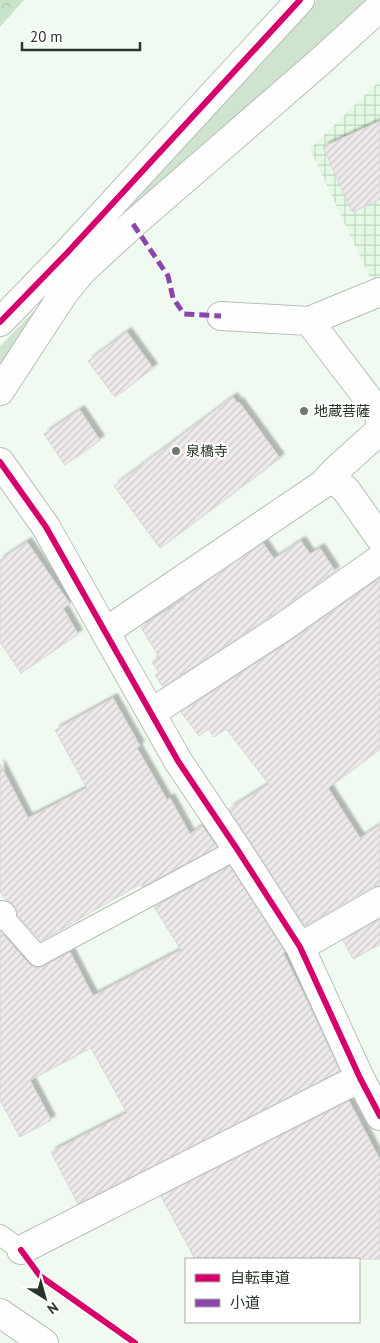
<svg xmlns="http://www.w3.org/2000/svg" width="380" height="1343" font-family="'PT Sans','Noto Sans JP',sans-serif">
<defs>
<pattern id="industrial-grid" width="8" height="8" patternUnits="userSpaceOnUse" patternTransform="scale(1.25)"><rect width="8" height="8" fill="#e3f9e3"/><path d="M0 4h8M4 0v8" fill="none" stroke="#c3d6c3"/></pattern>
<pattern id="forest-crowns" width="20" height="18" patternUnits="userSpaceOnUse" patternTransform="scale(1.25)"><rect width="20" height="18" fill="#c8e4c8"/><path d="M2 6a3 3 0 1 1 6 0M12 15a3 3 0 1 1 6 0" fill="none" stroke="#acc4ac"/></pattern>
<pattern id="building-hatch" width="6" height="6" patternUnits="userSpaceOnUse" patternTransform="scale(1.25)"><rect width="6" height="6" fill="#eee9ea"/><path d="M-1 1l2-2M0 6l6-6M5 7l2-2" fill="none" stroke="#ccc8c9"/></pattern>
<filter id="shadow"><feDropShadow dx="4.5" dy="-4.5" stdDeviation="1" flood-color="#0004"/></filter>
</defs>
<rect width="100%" height="100%" fill="#f1faf1"/>
<path fill="url(#industrial-grid)" d="M 380,80 L 380,276 L 371,280 L 310,149 Z"/>
<path fill="#cfe4cf" d="M 317,0 L 366,0 L 146,201 L 109,224 Z
M 43,302 L 0,371 L 0,346 Z"/>
<path fill="url(#forest-crowns)" d="M 0,0 L 24,0 L 0,27 Z"/>
<path fill="url(#building-hatch)" stroke="#d8d6d6" filter="url(#shadow)" d="M 380,121 L 380,199 L 352,212 L 323,147 Z
M 127,332 L 153,368 L 115,397 L 88,361 Z
M 233,397 L 237,403 L 239,402 L 280,458 L 160,548 L 114,486 Z
M 80,410 L 100,440 L 65,465 L 44,434 Z
M 301,541 L 310,554 L 320,548 L 335,571 L 274,614 L 163,687 L 155,675 L 159,673 L 152,662 L 159,657 L 141,627 L 185,599 L 184,597 L 263,543 L 274,559 Z
M 27,542 L 70,604 L 63,608 L 78,634 L 21,673 L 0,642 L 0,560 Z
M 380,578 L 380,749 L 328,788 L 360,838 L 380,825 L 380,885 L 372,887 L 305,926 L 229,809 L 269,784 L 226,729 L 214,737 L 208,729 L 199,736 L 181,712 L 292,640 Z
M 113,698 L 140,746 L 137,748 L 167,800 L 170,798 L 190,834 L 202,826 L 217,847 L 142,887 L 140,884 L 41,941 L 17,915 L 16,908 L 11,902 L 6,900 L 0,892 L 0,764 L 28,818 L 87,788 L 55,730 Z
M 230,866 L 285,952 L 283,953 L 306,999 L 340,1071 L 78,1204 L 51,1152 L 127,1113 L 91,1048 L 30,1080 L 51,1120 L 20,1137 L 0,1100 L 0,931 L 29,964 L 34,967 L 39,968 L 44,966 L 70,952 L 93,996 L 181,950 L 154,907 Z
M 380,919 L 380,944 L 353,959 L 343,940 Z
M 349,1101 L 380,1160 L 380,1259 L 195,1259 L 161,1196 Z"/>
<g fill="none" stroke-linecap="round" stroke-linejoin="round">
<g stroke="#b7c0b7" stroke-width="22">
<path id="service" d="M 2,915 L 38,956 L 237,849
M 0,1235 L 21,1250"/>
</g>
<g stroke="#b7c0b7" stroke-width="30">
<path id="minor" d="M 67,253 L 83,270 L 133,224 L 323,59 L 380,7
M 221,316 L 309,321 L 380,292
M 309,321 L 379,413 L 380,419
M 0,322 L 67,253 L 300,0
M 0,391 L 64,293 L 83,270
M 0,462 L 46,527 L 178,761 L 237,849 L 300,947 L 360,1078 L 380,1116
M 330,476 L 346,490 L 380,538
M 105,632 L 323,484 L 336,470 L 377,433 L 380,426
M 151,713 L 283,627 L 380,559
M 0,916 L 2,915
M 300,947 L 380,901
M 21,1250 L 360,1078"/>
</g>
<g stroke="#b7c0b7" stroke-width="30">
<path id="trunk" d="M 0,1313 L 44,1343"/>
</g>
<use href="#service" stroke="#fdfefd" stroke-width="20"/>
<use href="#minor" stroke="#fdfefd" stroke-width="28"/>
<use href="#trunk" stroke="#fdfefd" stroke-width="28"/>
<path stroke="#8e44ad" stroke-width="5" stroke-dasharray="10 5" stroke-linecap="butt" d="M 133,224 L 168,276 L 173,298 L 184,314 L 221,316"/>
<g stroke="#fff" stroke-width="9">
<path id="cycleway" d="M 0,322 L 67,253 L 300,0
M 0,462 L 46,527 L 178,761 L 237,849 L 300,947 L 360,1078 L 380,1116
M 21,1250 L 40,1276 L 135,1343"/>
</g>
<use href="#cycleway" stroke="#d6006c" stroke-width="6"/>
</g>
<g fill="#6f796f" stroke="#fff" stroke-width="2">
<circle cx="304" cy="411" r="5"/>
<circle cx="176" cy="451" r="5"/>
</g>
<g text-anchor="middle" dominant-baseline="central" stroke-width="4.5" stroke-linejoin="round" paint-order="stroke">
<g font-size="14" fill="#293429" stroke="#fff" text-anchor="start">
<text x="314" y="411">地蔵菩薩</text>
<text x="186" y="451">泉橋寺</text>
</g>
</g>
<rect x="185" y="1258" width="175" height="65" fill="#ffffff" stroke="#a9aea9"/>
<rect x="195" y="1274" width="25" height="8" fill="#d6006c" stroke="#a9aea9"/>
<text x="230" y="1283" font-size="15" fill="#293429">自転車道</text>
<rect x="195" y="1299" width="25" height="8" fill="#8e44ad" stroke="#a9aea9"/>
<text x="230" y="1308" font-size="15" fill="#293429">小道</text>
<g transform="translate(45 1298) rotate(143)" stroke="#ffffff" stroke-width="4" paint-order="stroke">
<path d="M0-4L9 19L0 12L-9 19Z" fill="#293429"/>
<text y="-8" font-size="14" font-weight="bold" text-anchor="middle" fill="#293429">N</text>
</g>
<path d="M22 42v8h118v-8" fill="none" stroke="#293429" stroke-width="2.5"/>
<text x="30" y="42" font-size="15" fill="#293429" stroke="#ffffff" stroke-width="4" paint-order="stroke">20 m</text>
</svg>
